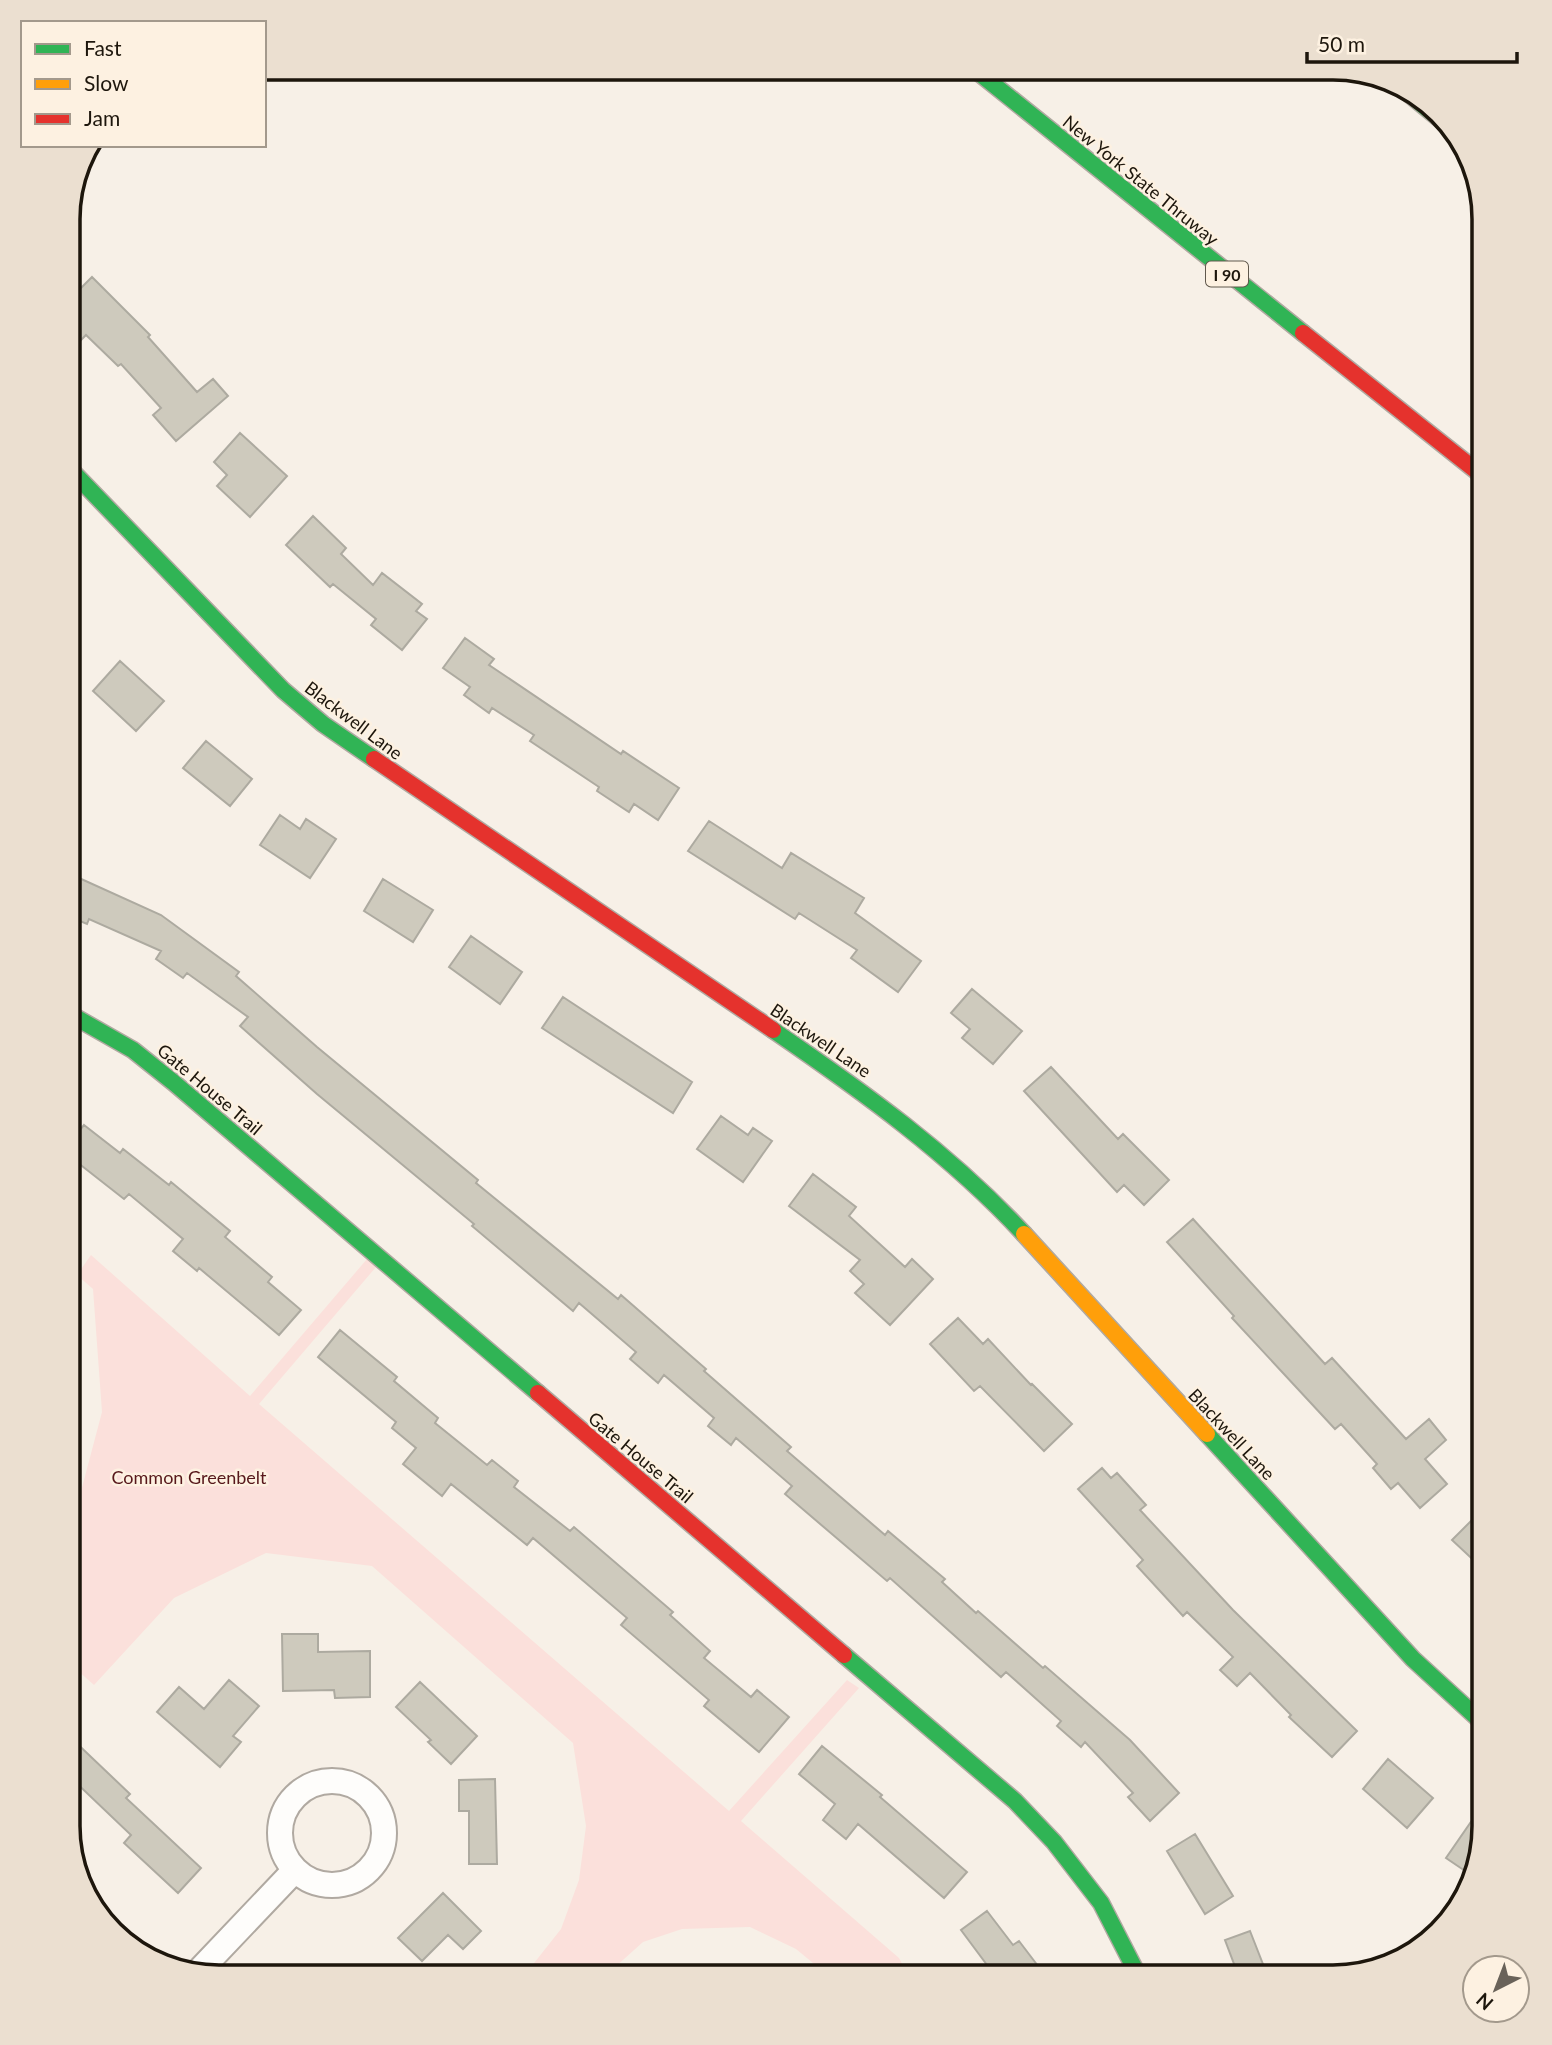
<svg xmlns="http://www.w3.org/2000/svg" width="1552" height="2045" font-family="Lato,sans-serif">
<rect width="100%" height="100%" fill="#f7f0e7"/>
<path fill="#fbe0db" d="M 373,1252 L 382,1260 L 259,1404 L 729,1811 L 847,1680 L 859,1688 L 741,1821 L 899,1958 L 909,1977 L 830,1977 L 796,1949 L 750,1927 L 682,1929 L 643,1942 L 604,1977 L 523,1977 L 561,1929 L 579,1880 L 586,1826 L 573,1743 L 372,1566 L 266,1553 L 174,1598 L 94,1685 L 68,1662 L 68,1523 L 75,1514 L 102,1412 L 93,1289 L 77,1275 L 91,1255 L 250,1396 Z"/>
<path fill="#cecabd" stroke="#adaaa0" stroke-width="2" d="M 92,277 L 150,335 L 148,337 L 197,392 L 213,379 L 228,396 L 176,441 L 153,415 L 161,408 L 121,364 L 118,366 L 86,335 L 81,340 L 69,328 L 69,300 Z
M 240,433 L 287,476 L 250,517 L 217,486 L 227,475 L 214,462 Z
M 313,516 L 346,548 L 341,554 L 373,585 L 382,573 L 422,604 L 416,611 L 427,619 L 402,650 L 371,625 L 376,619 L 333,584 L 330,587 L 286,545 Z
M 465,638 L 494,659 L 489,665 L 621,754 L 623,751 L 679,788 L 658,820 L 634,804 L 629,812 L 597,791 L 599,787 L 530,741 L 534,735 L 492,708 L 489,713 L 464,695 L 470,687 L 443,668 Z
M 120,661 L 164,701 L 136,731 L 93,691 Z
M 206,741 L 252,779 L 230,806 L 183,768 Z
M 280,815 L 300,829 L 306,819 L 336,839 L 310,878 L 260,845 Z
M 709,821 L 782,868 L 791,853 L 864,898 L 855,913 L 921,961 L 898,992 L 851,958 L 857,950 L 799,913 L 795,919 L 688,851 Z
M 68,873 L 161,915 L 239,972 L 236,976 L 317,1047 L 478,1180 L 476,1183 L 618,1299 L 621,1295 L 706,1369 L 704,1371 L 791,1447 L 787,1451 L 885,1535 L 888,1531 L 945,1579 L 942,1582 L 976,1613 L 978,1611 L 1043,1668 L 1045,1666 L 1130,1740 L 1179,1793 L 1150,1821 L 1128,1797 L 1133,1793 L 1085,1742 L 1081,1747 L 1057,1726 L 1061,1721 L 1006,1672 L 1001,1677 L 890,1578 L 887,1581 L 785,1494 L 792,1486 L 736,1438 L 731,1445 L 708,1426 L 714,1418 L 664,1375 L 658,1383 L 630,1359 L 636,1352 L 579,1303 L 573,1311 L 472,1226 L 474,1224 L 317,1094 L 240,1026 L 248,1017 L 187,973 L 183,978 L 156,959 L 161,951 L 89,919 L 87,924 L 68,916 Z
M 383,879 L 433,910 L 413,942 L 364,911 Z
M 471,936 L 522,972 L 500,1004 L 449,967 Z
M 972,989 L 1022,1031 L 993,1064 L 962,1038 L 970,1029 L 951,1013 Z
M 563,997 L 692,1082 L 673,1113 L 542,1028 Z
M 1051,1067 L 1118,1139 L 1123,1134 L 1169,1180 L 1144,1205 L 1124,1185 L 1117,1192 L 1024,1091 Z
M 721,1116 L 748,1135 L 753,1128 L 772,1141 L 743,1182 L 697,1149 Z
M 84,1125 L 120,1153 L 123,1149 L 169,1185 L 171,1182 L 230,1231 L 225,1237 L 272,1277 L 268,1282 L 301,1310 L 279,1335 L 199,1268 L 197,1271 L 173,1251 L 183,1239 L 129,1194 L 124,1199 L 68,1155 L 68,1144 Z
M 813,1174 L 856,1207 L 849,1216 L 905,1267 L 912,1259 L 933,1279 L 890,1325 L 855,1293 L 864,1284 L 850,1271 L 860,1260 L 789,1206 Z
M 1193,1219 L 1325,1364 L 1332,1358 L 1406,1439 L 1429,1419 L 1446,1440 L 1425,1459 L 1447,1484 L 1420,1508 L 1398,1483 L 1391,1489 L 1373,1468 L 1377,1464 L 1341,1424 L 1335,1429 L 1232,1318 L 1234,1316 L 1167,1242 Z
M 958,1318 L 983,1344 L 988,1339 L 1031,1385 L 1032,1384 L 1072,1424 L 1044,1451 L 980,1386 L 974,1391 L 930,1344 Z
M 340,1330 L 397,1377 L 394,1381 L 438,1418 L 435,1423 L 487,1465 L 492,1460 L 518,1481 L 514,1487 L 570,1531 L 574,1527 L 673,1612 L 670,1615 L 710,1651 L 704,1658 L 751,1697 L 757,1690 L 789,1717 L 759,1752 L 704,1706 L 709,1700 L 621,1625 L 627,1618 L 533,1538 L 527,1545 L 451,1484 L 442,1496 L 403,1464 L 416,1448 L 392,1428 L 396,1422 L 318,1357 Z
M 1102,1468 L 1111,1478 L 1117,1473 L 1146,1505 L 1140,1510 L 1233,1610 L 1357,1731 L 1332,1757 L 1289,1717 L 1291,1715 L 1250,1673 L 1237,1686 L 1220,1670 L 1233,1657 L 1187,1612 L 1183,1616 L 1137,1566 L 1143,1560 L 1078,1489 Z
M 1484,1508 L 1484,1570 L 1452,1540 Z
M 282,1634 L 318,1634 L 318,1652 L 370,1651 L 370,1697 L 335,1698 L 334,1690 L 283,1691 Z
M 229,1680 L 259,1706 L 233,1736 L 241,1742 L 220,1767 L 157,1712 L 179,1687 L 204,1709 Z
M 420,1682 L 477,1736 L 451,1764 L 428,1742 L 431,1740 L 396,1707 Z
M 68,1735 L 130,1794 L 126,1798 L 201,1868 L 178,1893 L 124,1843 L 131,1835 L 68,1775 Z
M 822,1746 L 882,1795 L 880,1797 L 967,1872 L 944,1898 L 858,1824 L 846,1839 L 823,1820 L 835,1804 L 799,1774 Z
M 1388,1759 L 1433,1798 L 1407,1828 L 1363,1789 Z
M 495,1779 L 497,1864 L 469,1864 L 469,1811 L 459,1811 L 459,1780 Z
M 1484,1803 L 1484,1826 L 1471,1875 L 1446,1858 Z
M 1195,1834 L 1233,1896 L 1205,1914 L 1167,1851 Z
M 443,1893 L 481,1931 L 463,1949 L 448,1935 L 422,1961 L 398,1938 Z
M 987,1911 L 1013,1945 L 1019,1941 L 1038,1966 L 1023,1977 L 996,1977 L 961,1930 Z
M 1250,1931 L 1268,1977 L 1239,1977 L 1225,1940 Z"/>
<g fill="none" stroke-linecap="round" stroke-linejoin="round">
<g stroke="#b0a9a1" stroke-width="28">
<path id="street" d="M280 1833a52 52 0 1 1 104 0a52 52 0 1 1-104 0Z
M 199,1971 L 295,1870"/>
</g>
<g stroke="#b0a9a1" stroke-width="19">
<path id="fast" d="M 973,68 L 1303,333
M 1398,85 L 1447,125
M 69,468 L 283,690 L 323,724 L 374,759
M 68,1013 L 133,1050 L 173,1082 L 538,1393
M 773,1030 C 862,1091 950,1154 1024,1234
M 1207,1434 L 1413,1659 L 1484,1724
M 844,1655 L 1015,1801 L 1054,1842 L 1101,1903 L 1139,1977"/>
</g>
<g stroke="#b0a9a1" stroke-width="19">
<path id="slow" d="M 1024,1234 L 1207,1434"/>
</g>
<g stroke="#b0a9a1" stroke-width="19">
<path id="jam" d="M 1303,333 L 1484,477
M 374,759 L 773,1030
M 538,1393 L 844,1655"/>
</g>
<use href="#street" stroke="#fefdfb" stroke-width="24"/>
<use href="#fast" stroke="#30b455" stroke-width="16"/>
<use href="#slow" stroke="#ff9f0a" stroke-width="16"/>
<use href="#jam" stroke="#e5322d" stroke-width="16"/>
</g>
<g text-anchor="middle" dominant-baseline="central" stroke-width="5" stroke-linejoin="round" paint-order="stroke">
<rect fill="#fdf1e1" stroke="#60584c" stroke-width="2" x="1206" y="261.5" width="42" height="25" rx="5"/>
<g font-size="16" font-weight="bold" fill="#1d160c">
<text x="1227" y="274">I 90</text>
</g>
<g font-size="18" fill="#1d160c" stroke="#fdf1e1">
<text transform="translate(1141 180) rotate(39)">New York State Thruway</text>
<text transform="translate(354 720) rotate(37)">Blackwell Lane</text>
<text transform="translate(821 1040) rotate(34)">Blackwell Lane</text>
<text transform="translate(210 1089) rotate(40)">Gate House Trail</text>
<text transform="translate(1232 1434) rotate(47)">Blackwell Lane</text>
<text transform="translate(641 1457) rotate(40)">Gate House Trail</text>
</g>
<g font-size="18" fill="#57181b" stroke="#fdf1e1">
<text x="189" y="1477">Common Greenbelt</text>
</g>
</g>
<path d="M0 0H1552V2045H0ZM219 80H1333A139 139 0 0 1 1472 219V1826A139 139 0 0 1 1333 1965H219A139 139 0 0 1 80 1826V219A139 139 0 0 1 219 80Z" fill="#ebdfd0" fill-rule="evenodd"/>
<path fill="none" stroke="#1d160c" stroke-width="3.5" d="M219 80H1333A139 139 0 0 1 1472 219V1826A139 139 0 0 1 1333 1965H219A139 139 0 0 1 80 1826V219A139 139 0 0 1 219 80Z"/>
<rect x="21" y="21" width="245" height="126" fill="#fdf1e1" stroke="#a3998c" stroke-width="2"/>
<rect x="35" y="44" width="35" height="10" fill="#30b455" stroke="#a3998c" stroke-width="2"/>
<text x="84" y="56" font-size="21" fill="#1d160c">Fast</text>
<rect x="35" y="79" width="35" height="10" fill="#ff9f0a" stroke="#a3998c" stroke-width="2"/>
<text x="84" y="91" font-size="21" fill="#1d160c">Slow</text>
<rect x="35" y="114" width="35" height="10" fill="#e5322d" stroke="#a3998c" stroke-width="2"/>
<text x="84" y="126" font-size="21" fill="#1d160c">Jam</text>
<g transform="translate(1496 1989) rotate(222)"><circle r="33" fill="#fdf1e1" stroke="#a3998c" stroke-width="2"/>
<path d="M0-5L12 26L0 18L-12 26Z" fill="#696259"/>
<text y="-10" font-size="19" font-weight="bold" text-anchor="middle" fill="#1d160c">N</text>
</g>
<path d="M1307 52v10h210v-10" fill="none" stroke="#1d160c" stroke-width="3.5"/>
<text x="1318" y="52" font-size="21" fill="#1d160c" stroke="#fdf1e1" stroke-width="5" paint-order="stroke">50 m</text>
</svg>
